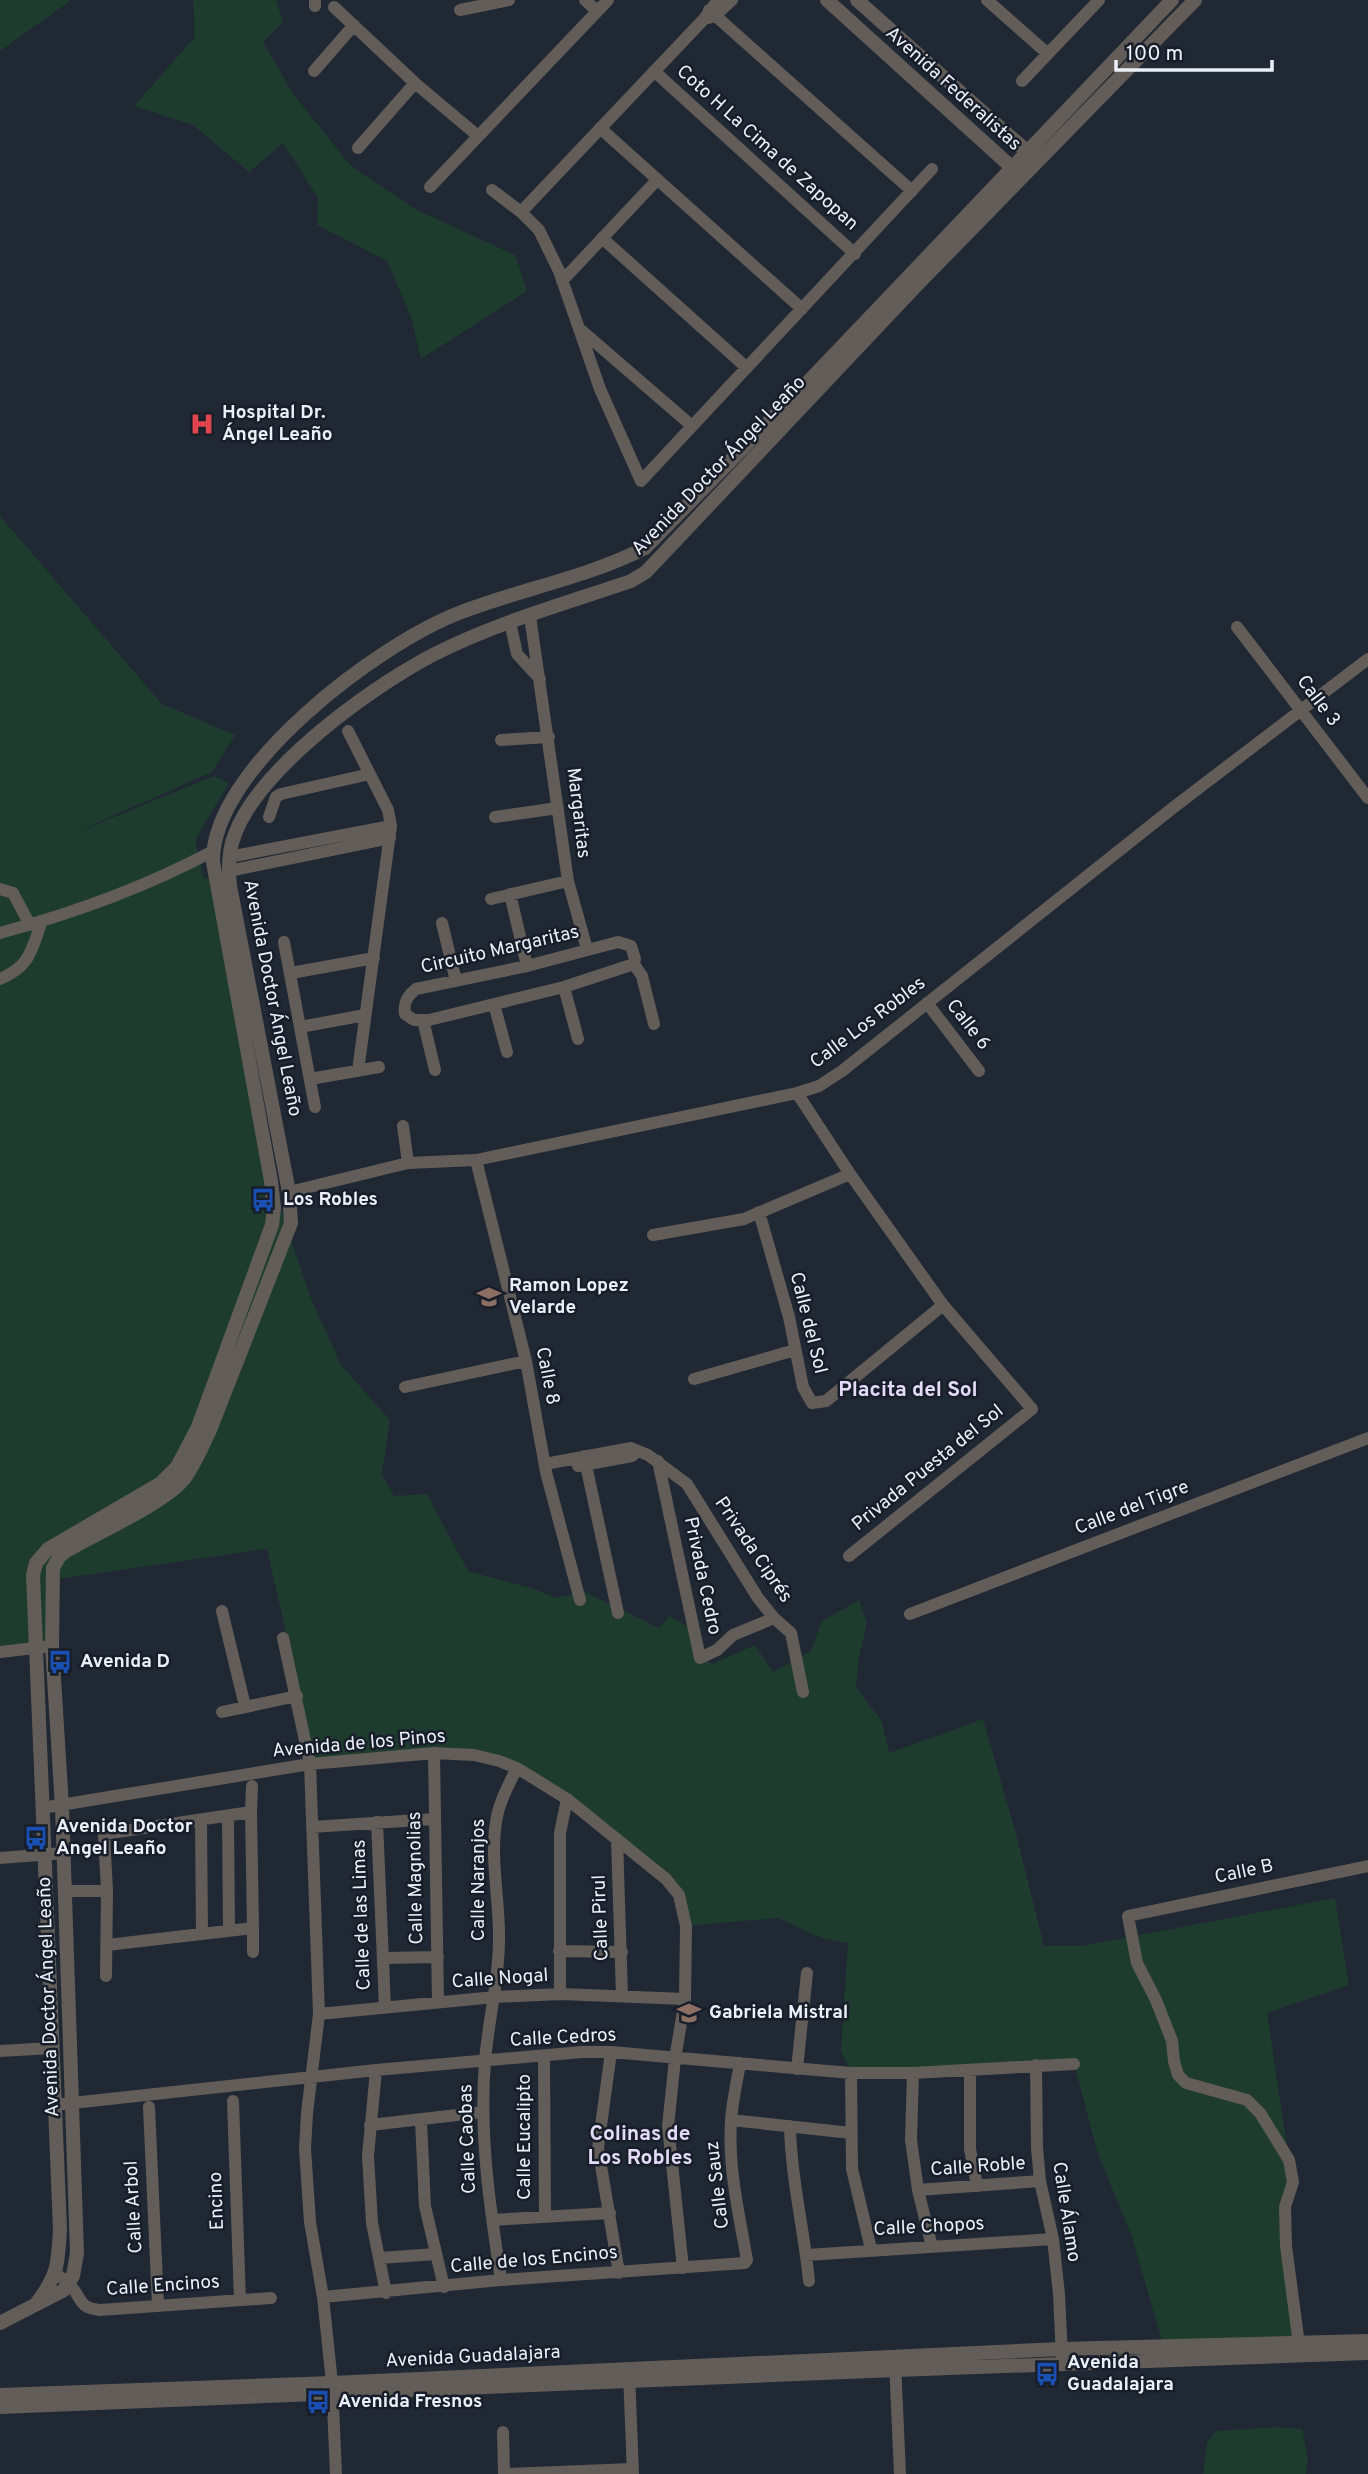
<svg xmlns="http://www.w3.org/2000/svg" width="1368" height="2474" font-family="Overpass,sans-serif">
<rect width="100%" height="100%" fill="#202833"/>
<path fill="#1d3c2e" d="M 0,0 L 71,0 L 0,51 Z
M 193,0 L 276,0 L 283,22 L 263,42 L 294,95 L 351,166 L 417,210 L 515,255 L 527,291 L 421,359 L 412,320 L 387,261 L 317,225 L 318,198 L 283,143 L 249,172 L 193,125 L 134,106 L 195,37 Z
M 0,516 L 162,704 L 235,735 L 212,772 L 65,837 L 214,776 L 229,783 L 195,840 L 204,879 L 209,878 L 274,1189 L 310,1296 L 341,1365 L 390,1420 L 382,1474 L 394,1496 L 427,1494 L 468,1571 L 534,1589 L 556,1598 L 585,1592 L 659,1628 L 669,1616 L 688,1627 L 697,1655 L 712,1664 L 755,1645 L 773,1672 L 811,1651 L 822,1621 L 859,1600 L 867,1623 L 859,1657 L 856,1687 L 882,1722 L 889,1753 L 983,1719 L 1017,1838 L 1044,1946 L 1081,1946 L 1335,1898 L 1349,1985 L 1267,2013 L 1289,2160 L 1285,2207 L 1300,2343 L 1164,2348 L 1132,2237 L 1098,2154 L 1074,2064 L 851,2073 L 841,2051 L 848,1943 L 821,1938 L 778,1918 L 686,1926 L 676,1890 L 517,1768 L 434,1753 L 310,1764 L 298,1687 L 267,1549 L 58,1579 L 54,1645 L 0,1650 Z
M 1275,2427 L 1302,2429 L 1308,2458 L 1306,2474 L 1203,2474 L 1207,2443 L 1216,2431 Z"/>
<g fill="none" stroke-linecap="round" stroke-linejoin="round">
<path stroke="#635d59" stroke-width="12" d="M 315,0 L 315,6
M 585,0 L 597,11
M 987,0 L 1048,54
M 334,7 L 415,83 L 478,136
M 460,10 L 509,0
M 709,10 L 912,191
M 708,18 L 715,16 L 732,0
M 314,71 L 354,25
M 654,71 L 855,254
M 1022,81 L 1099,0
M 600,128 L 802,309
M 358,148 L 415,83
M 430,187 L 608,0
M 492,190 L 521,212 L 539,230 L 559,271 L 600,389 L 641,481 L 932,169
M 521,212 L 704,19 L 718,0
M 602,238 L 747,368
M 562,281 L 657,180
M 581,330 L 692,426
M 530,616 L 568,881 L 587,949
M 510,622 L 517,654 L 540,679
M 1237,627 L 1368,798
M 348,731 L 388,810 L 391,826 L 358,1071
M 501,740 L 549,737
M 269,817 L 276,797 L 281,794 L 370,774
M 495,817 L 558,808
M 229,857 L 391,826
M 229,871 L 390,838
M 0,889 L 13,893 L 30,925
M 510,894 L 527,966
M 491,899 L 568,881
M 442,923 L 456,981
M 0,933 C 74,913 146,887 213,851
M 284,942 L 315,1107
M 634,964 L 564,987 L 429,1020 L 414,1020 L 405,1014 C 403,1003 407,996 416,989 L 527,966 L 618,942 L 631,946 L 635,959 L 634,964 L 642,976 L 654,1024
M 291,973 L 374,958
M 0,979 C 31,966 31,950 42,921
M 564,987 L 578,1039
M 927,1003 L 979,1071
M 494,1004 L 507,1052
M 423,1020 L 435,1070
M 300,1027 L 365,1015
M 310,1079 L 379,1067
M 797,1093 L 850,1174 L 943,1305 L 1032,1409 L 849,1556
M 403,1126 L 408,1163
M 476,1160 L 526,1361 L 546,1472 L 580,1600
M 289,1192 L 408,1163 L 476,1160 L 797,1093 L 819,1086 L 842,1071 L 1174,807 L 1368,659
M 759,1212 L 789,1317 L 803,1387 L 812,1403 L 826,1401 L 943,1305
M 653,1235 L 744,1219 L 850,1174
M 694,1379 L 795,1350
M 405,1387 L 526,1361
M 584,1456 L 618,1613
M 658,1461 L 700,1658 L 717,1650 L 733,1635 L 774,1618
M 545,1464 L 631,1448 L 648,1455 L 687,1484 L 758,1598 L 774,1618 L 791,1633 L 803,1692
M 578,1466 L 632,1456 L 638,1451
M 222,1611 L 245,1706
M 910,1614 L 1368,1438
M 283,1638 L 310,1764 L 319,2014 L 307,2113 L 305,2149 L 310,2222 L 323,2297 L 332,2383 L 336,2474
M 0,1652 L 52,1646
M 222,1712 L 297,1696
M 434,1753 L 438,2002
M 42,1808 L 310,1764 L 434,1753 L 474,1755 L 499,1761 L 517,1768 L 567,1799 L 666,1879 L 679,1895 L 686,1926 L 685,1999 L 675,2059 L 668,2126 L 683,2268
M 251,1812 L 252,1786
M 228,1817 L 229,1930
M 201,1821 L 202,1934
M 377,1822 L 385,2007
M 312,1827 L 434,1819
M 617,1839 L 622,1996
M 0,1858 L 64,1853
M 65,1891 L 107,1891 L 106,1976
M 253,1928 L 253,1952
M 107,1945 L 253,1928 L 251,1812 L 104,1834 L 107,1891
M 559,1951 L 622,1952
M 385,1958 L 438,1957
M 560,1994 L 560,1833 L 567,1799
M 319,2014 L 495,1997 L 560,1994 L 685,1999
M 0,2051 L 52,2048
M 611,2052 L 598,2148 L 619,2273
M 544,2057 L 545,2217
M 1036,2065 L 1037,2148 L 1040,2181 L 1053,2239 L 1059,2294 L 1062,2357
M 797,2069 L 807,1973
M 376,2070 L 368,2156 L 372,2223 L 386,2293
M 970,2070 L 970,2149 L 977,2186
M 851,2073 L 852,2169 L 871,2249
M 913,2073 L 911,2140 L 918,2190 L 932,2247
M 233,2101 L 240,2300
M 54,2105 L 376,2070 L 582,2052 L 611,2052 L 851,2073 L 913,2073 L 1074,2064
M 149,2107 L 158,2305
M 731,2120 L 851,2133
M 421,2121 L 425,2206 L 444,2287
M 370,2125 L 483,2112
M 790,2126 C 791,2178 804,2229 809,2281
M 918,2190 L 1040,2181
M 492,2220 L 610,2213
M 807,2255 L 1053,2239
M 380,2258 L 436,2254
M 56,2274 C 60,2277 66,2280 70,2285 C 83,2299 77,2307 100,2310 L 271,2298
M 501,2280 C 490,2208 479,2135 485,2062 C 488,2021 499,1981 499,1940 C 500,1898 488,1853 498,1812 C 502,1796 510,1782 517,1768
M 323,2297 L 501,2280 L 745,2263 L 747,2260 C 739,2214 728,2168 731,2121 C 732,2102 737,2082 740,2063
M 1300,2352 L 1286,2246 L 1285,2207 L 1293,2182 L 1289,2160 L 1260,2113 L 1247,2100 L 1186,2083 L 1178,2075 L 1174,2061 L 1172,2041 L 1156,2000 L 1137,1963 L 1128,1916 L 1368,1866
M 895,2362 L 900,2474
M 629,2373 L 633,2474
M 503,2432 L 504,2474
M 507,2474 L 632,2469"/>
<path stroke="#635d59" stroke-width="14" d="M 827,0 L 1018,173
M 857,0 L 1032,156
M 36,2304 C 58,2275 58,2265 60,2229 L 33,1575 L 36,1563 L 48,1549 L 161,1483 L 177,1467 L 198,1427 L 272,1225 L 274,1208 L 271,1181 L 213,862 C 211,769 380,643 459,613 C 520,589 586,578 645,548 L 809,381 L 1172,0
M 0,2323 L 64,2290 L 73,2276 L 77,2253 L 62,1807 L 52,1646 L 53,1568 L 59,1557 L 66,1551 C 95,1534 165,1503 184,1479 C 195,1464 202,1447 210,1430 L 291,1223 L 289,1192 L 230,886 C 228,868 228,851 235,834 C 260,766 382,678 447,648 C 506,620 570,602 631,581 L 646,572 L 915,287 L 1195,0
M 0,2395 L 332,2383 L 1061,2349 L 1368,2341
M 0,2407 L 896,2370 L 1368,2353"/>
</g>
<defs>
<g id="hospital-bare" transform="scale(1.89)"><path d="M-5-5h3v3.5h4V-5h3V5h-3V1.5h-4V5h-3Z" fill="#e0444e" stroke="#171e29" stroke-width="2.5" paint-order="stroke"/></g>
<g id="bus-bare" transform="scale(1.89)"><path d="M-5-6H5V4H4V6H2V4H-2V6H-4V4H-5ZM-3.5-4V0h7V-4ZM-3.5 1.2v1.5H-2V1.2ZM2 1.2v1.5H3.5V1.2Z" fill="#1a4fb4" stroke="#171e29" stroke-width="2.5" paint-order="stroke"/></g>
<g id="school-bare" transform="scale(1.89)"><path d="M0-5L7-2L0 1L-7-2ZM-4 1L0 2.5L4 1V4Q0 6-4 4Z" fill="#8d6e63" stroke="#171e29" stroke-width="2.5" paint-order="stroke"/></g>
</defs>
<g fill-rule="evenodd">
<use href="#hospital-bare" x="202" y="424"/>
<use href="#bus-bare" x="263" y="1200"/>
<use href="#school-bare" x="489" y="1297"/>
<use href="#bus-bare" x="60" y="1662"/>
<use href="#bus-bare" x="36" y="1838"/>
<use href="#school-bare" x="689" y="2013"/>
<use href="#bus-bare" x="1047" y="2374"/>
<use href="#bus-bare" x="318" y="2402"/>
</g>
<g text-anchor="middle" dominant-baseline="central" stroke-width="5" stroke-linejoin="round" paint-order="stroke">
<g font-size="19" fill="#ebf0f8" stroke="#171e29">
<text transform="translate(953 89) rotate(42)">Avenida Federalistas</text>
<text transform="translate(767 148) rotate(42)">Coto H La Cima de Zapopan</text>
<text transform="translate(719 466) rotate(-46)">Avenida Doctor Ángel Leaño</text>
<text transform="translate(1318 701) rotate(53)">Calle 3</text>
<text transform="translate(578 813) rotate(83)">Margaritas</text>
<text transform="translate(500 950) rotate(-13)">Circuito Margaritas</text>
<text transform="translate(272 998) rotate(79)">Avenida Doctor Ángel Leaño</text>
<text transform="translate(868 1023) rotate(-37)">Calle Los Robles</text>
<text transform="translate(968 1025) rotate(52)">Calle 6</text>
<text transform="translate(808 1323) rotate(76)">Calle del Sol</text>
<text transform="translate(547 1376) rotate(79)">Calle 8</text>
<text transform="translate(928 1468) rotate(-39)">Privada Puesta del Sol</text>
<text transform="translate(1132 1508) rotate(-21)">Calle del Tigre</text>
<text transform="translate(753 1550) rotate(56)">Privada Ciprés</text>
<text transform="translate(702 1576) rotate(78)">Privada Cedro</text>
<text transform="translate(359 1744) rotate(-5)">Avenida de los Pinos</text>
<text transform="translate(1244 1872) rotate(-12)">Calle B</text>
<text transform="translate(416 1878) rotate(-91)">Calle Magnolias</text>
<text transform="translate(479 1880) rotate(-90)">Calle Naranjos</text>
<text transform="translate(362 1915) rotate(-92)">Calle de las Limas</text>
<text transform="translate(601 1918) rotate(-92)">Calle Pirul</text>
<text transform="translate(500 1979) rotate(-4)">Calle Nogal</text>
<text transform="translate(49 1997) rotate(-92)">Avenida Doctor Ángel Leaño</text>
<text transform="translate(563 2038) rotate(-3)">Calle Cedros</text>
<text transform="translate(525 2137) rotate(-90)">Calle Eucalipto</text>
<text transform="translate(468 2139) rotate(-92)">Calle Caobas</text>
<text transform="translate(978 2167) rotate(-4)">Calle Roble</text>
<text transform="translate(718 2185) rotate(-97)">Calle Sauz</text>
<text transform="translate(217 2201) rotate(-92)">Encino</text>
<text transform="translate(134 2207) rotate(-93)">Calle Arbol</text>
<text transform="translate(1066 2212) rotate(81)">Calle Álamo</text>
<text transform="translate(929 2227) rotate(-3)">Calle Chopos</text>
<text transform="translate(534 2260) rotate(-5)">Calle de los Encinos</text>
<text transform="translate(163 2286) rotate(-4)">Calle Encinos</text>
<text transform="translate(473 2357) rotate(-3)">Avenida Guadalajara</text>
</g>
<g font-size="19" font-weight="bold" fill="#ebf0f8" stroke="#171e29" text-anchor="start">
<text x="222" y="413">Hospital Dr.<tspan x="222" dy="22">Ángel Leaño</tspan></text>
<text x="283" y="1200">Los Robles</text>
<text x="509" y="1286">Ramon Lopez<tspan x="509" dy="22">Velarde</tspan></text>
<text x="80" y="1662">Avenida D</text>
<text x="56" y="1827">Avenida Doctor<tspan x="56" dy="22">Angel Leaño</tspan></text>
<text x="709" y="2013">Gabriela Mistral</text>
<text x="1067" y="2363">Avenida<tspan x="1067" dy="22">Guadalajara</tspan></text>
<text x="338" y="2402">Avenida Fresnos</text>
</g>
<g font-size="21" font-weight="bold" fill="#e3dbf8" stroke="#171e29">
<text x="908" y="1390">Placita del Sol</text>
<text x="640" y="2134">Colinas de<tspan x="640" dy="24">Los Robles</tspan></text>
</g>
</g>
<path d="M1116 60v10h156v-10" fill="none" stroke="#ebf0f8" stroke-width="3.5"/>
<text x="1126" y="60" font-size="21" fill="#ebf0f8" stroke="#171e29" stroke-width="5" paint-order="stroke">100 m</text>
</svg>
